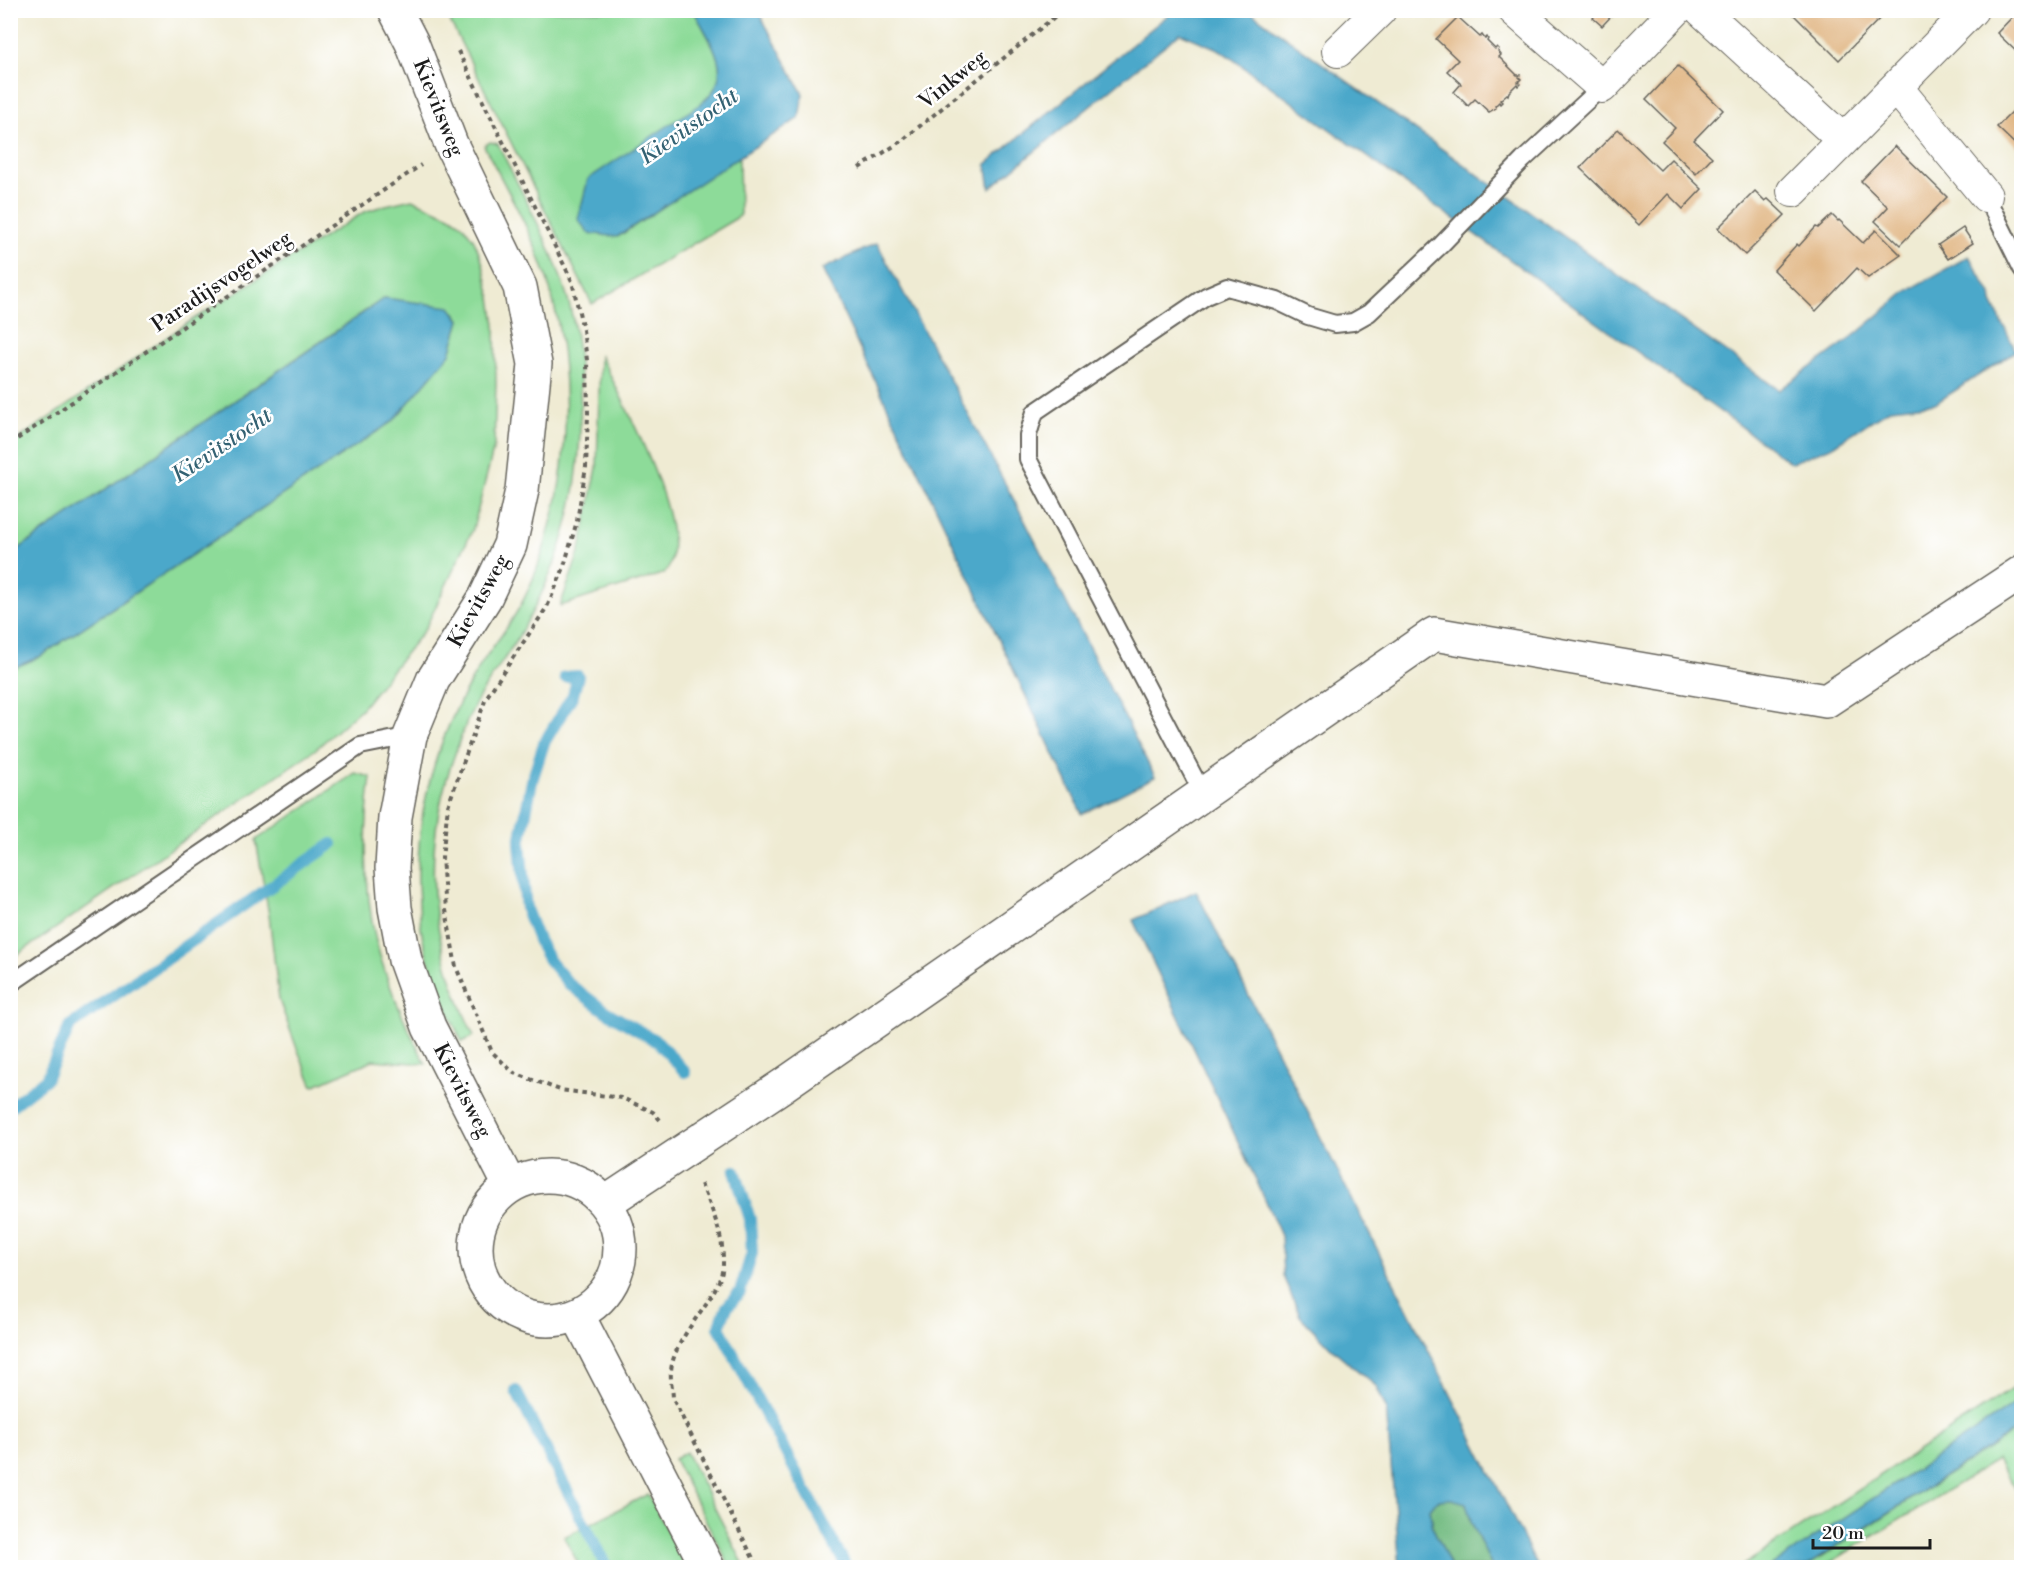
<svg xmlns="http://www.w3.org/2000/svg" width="2032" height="1578" font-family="'Libre Bodoni',serif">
<rect width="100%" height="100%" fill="#fff"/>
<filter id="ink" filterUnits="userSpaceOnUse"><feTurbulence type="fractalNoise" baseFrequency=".0167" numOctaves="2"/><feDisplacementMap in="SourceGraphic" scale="12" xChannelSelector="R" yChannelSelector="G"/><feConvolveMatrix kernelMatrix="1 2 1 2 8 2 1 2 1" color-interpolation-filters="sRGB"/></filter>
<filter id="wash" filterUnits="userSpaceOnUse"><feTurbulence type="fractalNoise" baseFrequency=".008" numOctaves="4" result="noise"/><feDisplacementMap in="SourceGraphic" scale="24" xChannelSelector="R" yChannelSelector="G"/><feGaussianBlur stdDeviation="1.35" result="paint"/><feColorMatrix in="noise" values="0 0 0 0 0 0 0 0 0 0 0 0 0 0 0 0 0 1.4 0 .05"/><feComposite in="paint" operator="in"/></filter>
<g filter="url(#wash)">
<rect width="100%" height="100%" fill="#efebd3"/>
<path fill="#8ddb99" stroke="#547c5a" stroke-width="1.5" d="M 445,11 L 694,11 C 711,44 739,76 699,105 L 618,237 L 739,156 L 740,216 L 592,304 Z
M 490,142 L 498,144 C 522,194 551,243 567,296 C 585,355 584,452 570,512 C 560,558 541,599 517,639 C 505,659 490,678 478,699 C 469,715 462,733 456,751 C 419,849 429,942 474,1036 L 462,1042 C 447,1010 431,975 423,940 C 419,921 419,902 418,883 C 416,804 439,732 480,666 C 490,649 503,635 513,618 C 530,592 541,560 549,530 C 572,452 571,353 546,276 C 531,230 506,188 484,146 Z
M 412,199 L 450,216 L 462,224 L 474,240 L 482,261 L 491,297 L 495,325 L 496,383 L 494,447 L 473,529 L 425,629 L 362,708 L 316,749 L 11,959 L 11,669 L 39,657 L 393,421 L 450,354 L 460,320 L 456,313 L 384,298 L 11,554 L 11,444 L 192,320 L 364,212 L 386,205 Z
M 600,355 C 620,396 697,535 665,573 L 560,606 L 580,550 L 597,468 Z
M 355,773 L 371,777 C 363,833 364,904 381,959 C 392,996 408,1030 426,1064 L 373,1060 L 313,1086 L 296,1046 L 279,1000 L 269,915 L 256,840 Z
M 2021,1383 L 2021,1400 L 1770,1567 L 1739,1568 Z
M 2021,1427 L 2021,1485 L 2016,1489 L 1997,1460 L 1823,1567 L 1805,1568 Z
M 686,1452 L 745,1567 L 730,1567 L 674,1459 Z
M 648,1494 L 686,1567 L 580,1567 L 564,1537 Z"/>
<path fill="#72bb81" stroke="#476c4e" stroke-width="1.5" d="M 1452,1498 L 1466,1503 L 1471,1521 L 1492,1567 L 1451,1567 L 1433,1528 L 1430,1509 L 1437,1500 Z"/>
<path fill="#4ba8ca" stroke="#346273" stroke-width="1.5" d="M 694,11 L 758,11 L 803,94 L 799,118 L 617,237 L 588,233 L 578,219 L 588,179 L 699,105 C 739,76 711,44 694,11 Z
M 1173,11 L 1249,11 L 1779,390 L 1851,338 L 1907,291 L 1969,256 L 1991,294 L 1992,302 L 2016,351 L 1936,403 L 1891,408 L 1831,447 L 1791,463 L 1220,50 L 1180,33 L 990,188 L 986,164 Z
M 877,243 L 1022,515 L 1155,777 L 1082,814 L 822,269 Z
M 385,298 L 450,307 L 460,320 L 450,354 L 393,421 L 39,657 L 11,669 L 11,554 Z
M 1196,891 L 1538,1567 L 1492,1567 L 1471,1521 L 1466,1503 L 1452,1499 L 1437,1500 L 1430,1509 L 1433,1528 L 1451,1567 L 1400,1567 L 1386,1409 L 1377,1387 L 1330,1347 L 1300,1316 L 1283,1276 L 1281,1236 L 1257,1182 L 1133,920 Z
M 2021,1400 L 2021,1427 L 1805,1567 L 1770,1567 Z"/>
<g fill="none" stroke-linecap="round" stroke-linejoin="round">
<path stroke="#4ba8ca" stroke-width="12" d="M 565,677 L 578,676 L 573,695 L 544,743 L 532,781 L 520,843 L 526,909 L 538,940 L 549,960 L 569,984 L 605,1011 L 658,1042 L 685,1072
M 10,1107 L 46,1079 L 70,1026 L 332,844
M 735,1171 L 750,1219 L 752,1253 L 740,1292 L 727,1307 L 719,1327 L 847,1568
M 516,1391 L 607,1568"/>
</g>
<g id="blocks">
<path fill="#e2b989" d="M 1599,10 L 1617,10 L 1602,26 L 1593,18 Z
M 1789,10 L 1888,10 L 1839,60 Z
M 2019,10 L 2022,10 L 2022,57 L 1997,33 Z
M 1458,17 L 1480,37 L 1482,35 L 1485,39 L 1487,37 L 1488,39 L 1487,41 L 1495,49 L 1497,47 L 1499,49 L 1498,51 L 1501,55 L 1499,57 L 1517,75 L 1520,75 L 1519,77 L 1521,79 L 1518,82 L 1520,84 L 1518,86 L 1517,84 L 1509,92 L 1508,95 L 1507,94 L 1500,100 L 1502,102 L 1500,104 L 1499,102 L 1495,106 L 1496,108 L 1489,112 L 1475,99 L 1468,106 L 1454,92 L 1461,84 L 1447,71 L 1458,60 L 1436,39 Z
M 1678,66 L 1723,110 L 1694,140 L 1712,157 L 1696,174 L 1662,141 L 1675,128 L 1646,100 Z
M 2022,102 L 2022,151 L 1997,127 Z
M 1618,129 L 1660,170 L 1671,159 L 1702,189 L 1683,209 L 1668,194 L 1639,225 L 1580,168 Z
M 1895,146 L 1947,197 L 1900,245 L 1875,221 L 1888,207 L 1861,181 Z
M 1755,191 L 1765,201 L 1768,199 L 1785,215 L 1745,255 L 1718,228 Z
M 1832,215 L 1838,221 L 1839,220 L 1863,243 L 1876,230 L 1901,255 L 1868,278 L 1857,268 L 1816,311 L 1774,270 L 1797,244 L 1799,246 L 1816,227 L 1818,228 Z
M 1963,228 L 1973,243 L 1948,259 L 1938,245 Z"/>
</g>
</g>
<g filter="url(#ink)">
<use href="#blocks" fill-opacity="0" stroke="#66645c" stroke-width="1.5"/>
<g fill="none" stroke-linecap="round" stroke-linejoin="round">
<g stroke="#66645c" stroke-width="20">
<path id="service" d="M 1986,196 L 2022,269
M 1203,794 L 1028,459 L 1028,435 L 1035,412 L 1206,296 L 1227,287 L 1277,301 L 1308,316 L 1335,324 L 1353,322 L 1369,313 L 1441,245 L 1523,160 L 1602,87
M 10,984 L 360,746 L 410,736"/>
</g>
<g stroke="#66645c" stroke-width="34">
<path id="minor" d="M 1514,10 L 1602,87 L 1676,10
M 1701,10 L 1843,140
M 1338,51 L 1380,10
M 1896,87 L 1986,196
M 1793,191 L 1972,10"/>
</g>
<g stroke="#66645c" stroke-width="36">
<path id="tertiary" d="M 395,10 L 412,43 L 451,144 L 520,287 L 535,364 L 522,490 L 510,545 L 485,598 L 433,680 L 410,736 L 395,817 L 392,868 L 395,908 L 405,960 L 429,1027 L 510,1186
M476 1248a72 72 0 1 1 144 0a72 72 0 1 1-144 0Z
M 605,1203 L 782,1086 L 1434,634 L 1826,701 L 2022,572
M 577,1314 L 708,1568"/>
</g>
<path stroke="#66645c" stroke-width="4" stroke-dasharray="4.5 4.5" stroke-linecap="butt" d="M 458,51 L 572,281 L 583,330 L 587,360 L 588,414 L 586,467 L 577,521 L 563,570 L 547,607 L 486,698 L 448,806 L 442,857 L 446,910 L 456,967 L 492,1052 L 514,1073 L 560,1090 L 622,1098 L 653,1112 L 662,1122
M 859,168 L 899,143 L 1063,10
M 10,444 L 421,165
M 701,1184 C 712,1208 724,1237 723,1264 C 722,1297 674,1333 671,1371 C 670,1380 673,1390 673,1399 L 758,1568"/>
<use href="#service" stroke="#fff" stroke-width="16"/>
<use href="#minor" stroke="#fff" stroke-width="32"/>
<use href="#tertiary" stroke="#fff" stroke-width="33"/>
</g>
</g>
<g text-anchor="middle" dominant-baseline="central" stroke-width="5" stroke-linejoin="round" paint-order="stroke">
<g font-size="21" fill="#1c1c1c" stroke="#fff">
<text transform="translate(953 80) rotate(-39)">Vinkweg</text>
<text transform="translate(438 108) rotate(68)">Kievitsweg</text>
<text transform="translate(222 282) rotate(-34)">Paradijsvogelweg</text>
<text transform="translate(479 601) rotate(-61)">Kievitsweg</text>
<text transform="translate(462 1091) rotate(63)">Kievitsweg</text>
</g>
<g font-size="22" font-style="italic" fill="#346273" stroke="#fff">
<text transform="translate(689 127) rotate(-35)">Kievitstocht</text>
<text transform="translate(222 446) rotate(-34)">Kievitstocht</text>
</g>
</g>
<rect width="2032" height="1578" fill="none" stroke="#fff" stroke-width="36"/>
<path d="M1813 1539v9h117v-9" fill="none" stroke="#1c1c1c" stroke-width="3"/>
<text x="1822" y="1539" font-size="18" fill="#1c1c1c" stroke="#ffffff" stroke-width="4.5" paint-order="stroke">20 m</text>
</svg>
